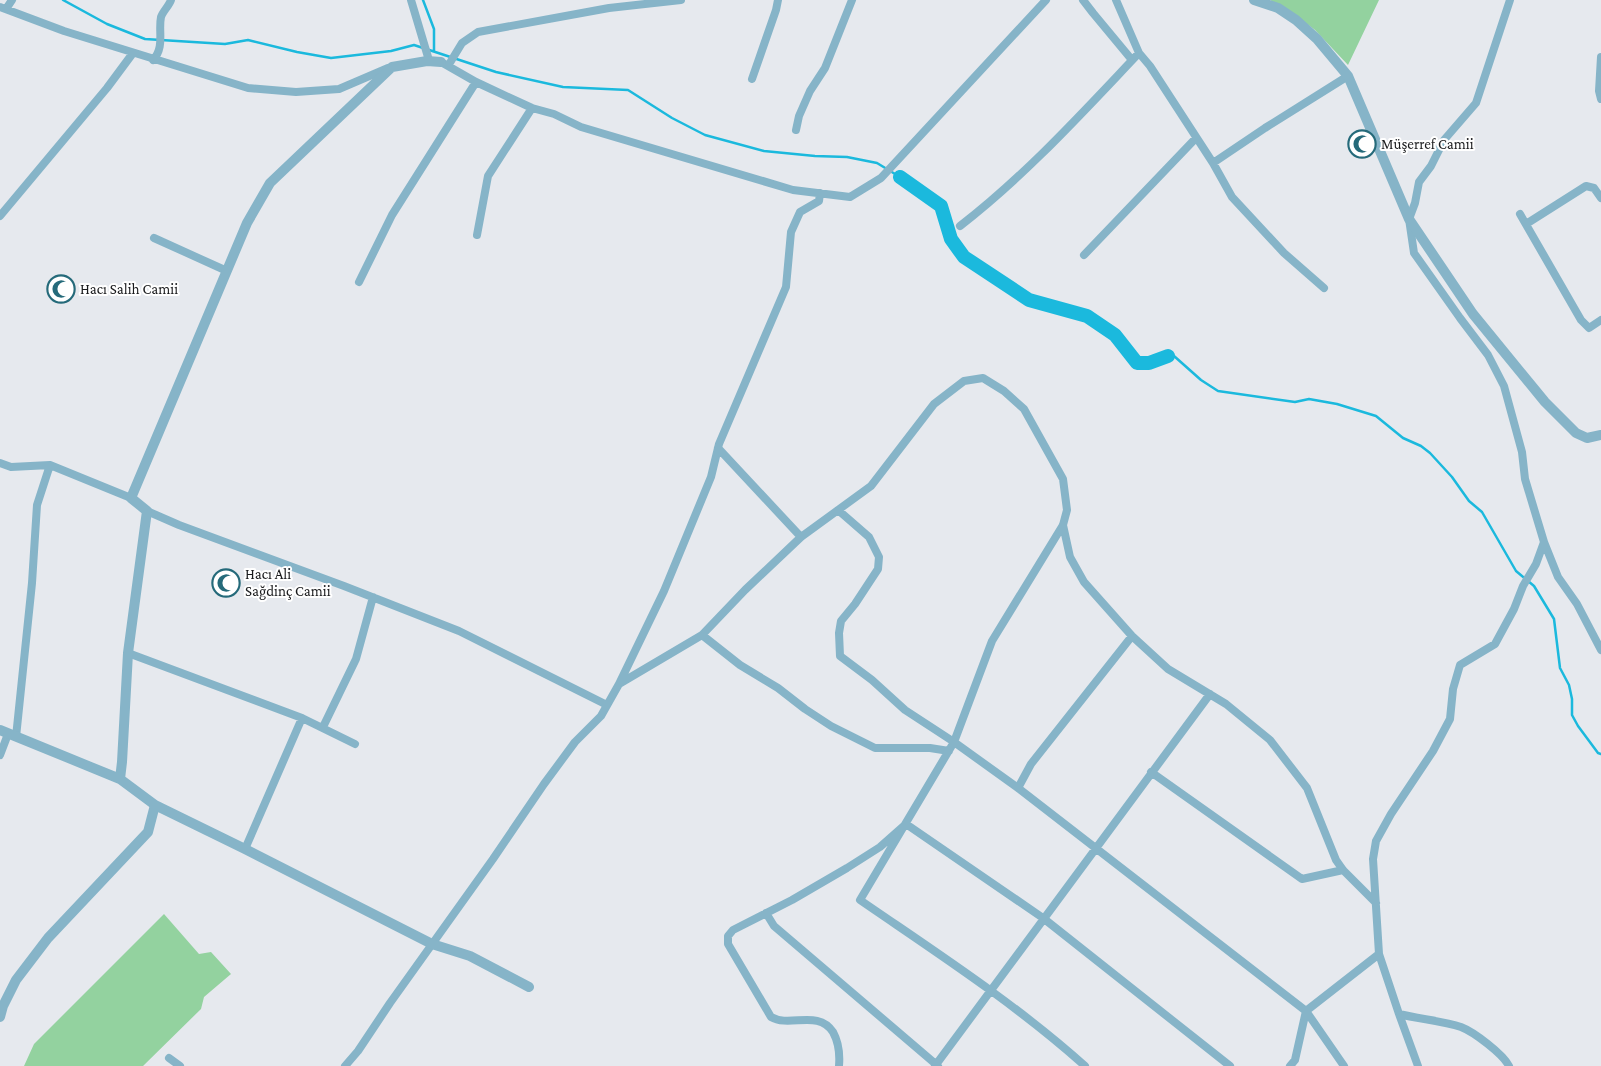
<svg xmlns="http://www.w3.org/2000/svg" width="1601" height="1066" font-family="'Crimson Pro',serif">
<rect width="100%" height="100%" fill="#e6e9ee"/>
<path fill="#93d29f" d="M 1270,0 L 1379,0 L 1348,65 L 1315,30 L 1294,14 Z
M 164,914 L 199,954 L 211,952 L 231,974 L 204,997 L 201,1009 L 143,1066 L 24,1066 L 34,1044 Z"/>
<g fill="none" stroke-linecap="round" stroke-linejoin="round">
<path stroke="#1bb9dd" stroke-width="2.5" d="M 63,0 L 107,24 L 145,39 L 225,44 L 248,40 L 297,52 L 331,58 L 391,51 L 414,45 L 496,72 L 563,87 L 628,90 L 672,118 L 705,135 L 764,151 L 815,156 L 847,157 L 877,163 L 900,177
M 423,0 L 434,29 L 434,51
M 1168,356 L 1174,356 L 1201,380 L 1218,391 L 1295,402 L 1309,399 L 1337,404 L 1376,416 L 1403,438 L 1421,446 L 1430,453 L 1452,477 L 1469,501 L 1482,512 L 1516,571 L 1534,586 L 1554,619 L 1560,668 L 1569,685 L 1572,699 L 1572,715 L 1578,726 L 1598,753 L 1601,754"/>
<path stroke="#1bb9dd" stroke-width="14" d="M 900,177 L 941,206 L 951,239 L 964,257 L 1029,300 L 1087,316 L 1115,335 L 1137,363 L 1149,363 L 1168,356"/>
<path stroke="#86b4c8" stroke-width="8" d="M 411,0 L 428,57 L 427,61
M 1083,0 L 1093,13 L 1132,60
M 1116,0 L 1139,53 L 1150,66 L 1213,163 L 1232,197 L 1284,253 L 1324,288
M 0,7 L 64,31 L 248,88 L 296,92 L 339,89 L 388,68
M 6,9 L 12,0
M 1601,57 L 1599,91 L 1601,99
M 153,60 C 165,47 158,31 161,17 C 163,11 169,6 171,0
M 441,62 L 476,82 L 532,108 L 554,114 L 581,127 L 793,190 L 850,197 L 881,178 L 1046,0
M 448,66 L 462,43 L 478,32 L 609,8 L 681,0
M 752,79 L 776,10 L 778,0
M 796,130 L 799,116 L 810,91 L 825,68 L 852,0
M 1213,163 L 1265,128 L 1348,76
M 1520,214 L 1581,320 L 1589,328 L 1601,320
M 0,216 L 107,88 L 133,53
M 1526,224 L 1586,186 L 1594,188 L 1601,198
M 960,226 C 1026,175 1082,113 1139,53
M 477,235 L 488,176 L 532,108
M 154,238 L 227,271
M 1084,255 L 1196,138
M 359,282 L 392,215 L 476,82
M 718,448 L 801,537
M 0,463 L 11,467 L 50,465 L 131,498
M 838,510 L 869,537 L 879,557 L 878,569 L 855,604 L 841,621 L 839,633 L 840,656 L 872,680 L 905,710 L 954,742 L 1018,788 L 1306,1011 L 1344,1066
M 147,511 L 179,525 L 344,586 L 459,631 L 607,705
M 1063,525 L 1070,557 L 1084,582 L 1132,636 L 1168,669 L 1226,704 L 1270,740 L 1307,788 L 1336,860 L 1343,870 L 1376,903
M 1544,542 L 1558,577 L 1577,604 L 1601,650
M 702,635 L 740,665 L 778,688 L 805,709 L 831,726 L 875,748 L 930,748 L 949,751
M 128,653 L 302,718 L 355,744
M 619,684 L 664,591 L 711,477 L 719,444 L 786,287 L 791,232 L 800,212 L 819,201 L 820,193
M 323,727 L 356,659 L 373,597
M 16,737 L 32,583 L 37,505 L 50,465
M 0,755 L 8,734
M 1151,772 L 1302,879 L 1343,870
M 1018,788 L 1031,764 L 1132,636
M 245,849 L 302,718
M 766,913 L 774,926 L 938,1066
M 1379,954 L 1399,1014 C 1419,1019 1443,1021 1461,1027 C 1474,1032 1503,1054 1509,1066
M 1399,1014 L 1418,1066
M 169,1058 L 180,1066
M 345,1066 L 358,1051 L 390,1003 L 493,859 L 544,784 L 575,742 L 601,716 L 619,684 L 702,635 L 745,590 L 801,537 L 871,486 L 934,404 L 964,381 L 983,378 L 1004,391 L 1024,409 L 1063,479 L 1067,510 L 1063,525 L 992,641 L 954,742 L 860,900 C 937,953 1016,1004 1085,1066
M 839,1066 C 840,1054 839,1043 833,1032 C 818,1009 790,1028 771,1017 L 728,944 L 728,936 L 733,930 L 792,900 L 847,868 L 880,847 L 906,824 L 1043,918 L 1230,1066
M 935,1066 L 1210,694
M 1290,1066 L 1295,1060 L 1306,1011 L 1379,954 L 1373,859 L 1376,841 L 1391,814 L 1433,751 L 1450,719 L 1453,689 L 1460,665 L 1495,644 L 1514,609 L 1523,586 L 1536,564 L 1544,542 L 1525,479 L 1522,452 L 1504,386 L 1488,355 L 1460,318 L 1414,253 L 1409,219 L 1415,203 L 1419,182 L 1431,166 L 1444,140 L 1476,103 L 1510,0"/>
<path stroke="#86b4c8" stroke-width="10" d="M 1254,0 L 1278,8 L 1296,20 L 1317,39 L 1348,76 L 1409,219 L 1473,314 L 1545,402 L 1576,433 L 1587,438 L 1601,435
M 0,730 L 120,779 L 155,805 L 245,849 L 432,944 L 470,956 L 529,987
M 120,779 L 122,762 L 128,653 L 147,511 L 131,498 L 247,223 L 270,183 L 392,67 L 427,61 L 441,62
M 0,1017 L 3,1006 L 16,980 L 48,938 L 148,832 L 155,805"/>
</g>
<defs>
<g id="mosque-ring" transform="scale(1.4375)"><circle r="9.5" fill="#fff" stroke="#256a7a" stroke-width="1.5"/><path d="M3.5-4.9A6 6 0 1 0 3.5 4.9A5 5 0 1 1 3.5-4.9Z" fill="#256a7a"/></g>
</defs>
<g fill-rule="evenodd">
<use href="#mosque-ring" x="1362" y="144"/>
<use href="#mosque-ring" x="61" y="289"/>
<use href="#mosque-ring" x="226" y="583"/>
</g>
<g text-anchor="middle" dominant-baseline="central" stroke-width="4" stroke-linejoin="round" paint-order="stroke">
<g font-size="15" fill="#191a1c" stroke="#fff" text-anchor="start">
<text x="1381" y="144">Müşerref Camii</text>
<text x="80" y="289">Hacı Salih Camii</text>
<text x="245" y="574">Hacı Ali<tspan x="245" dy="17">Sağdinç Camii</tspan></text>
</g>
</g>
</svg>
